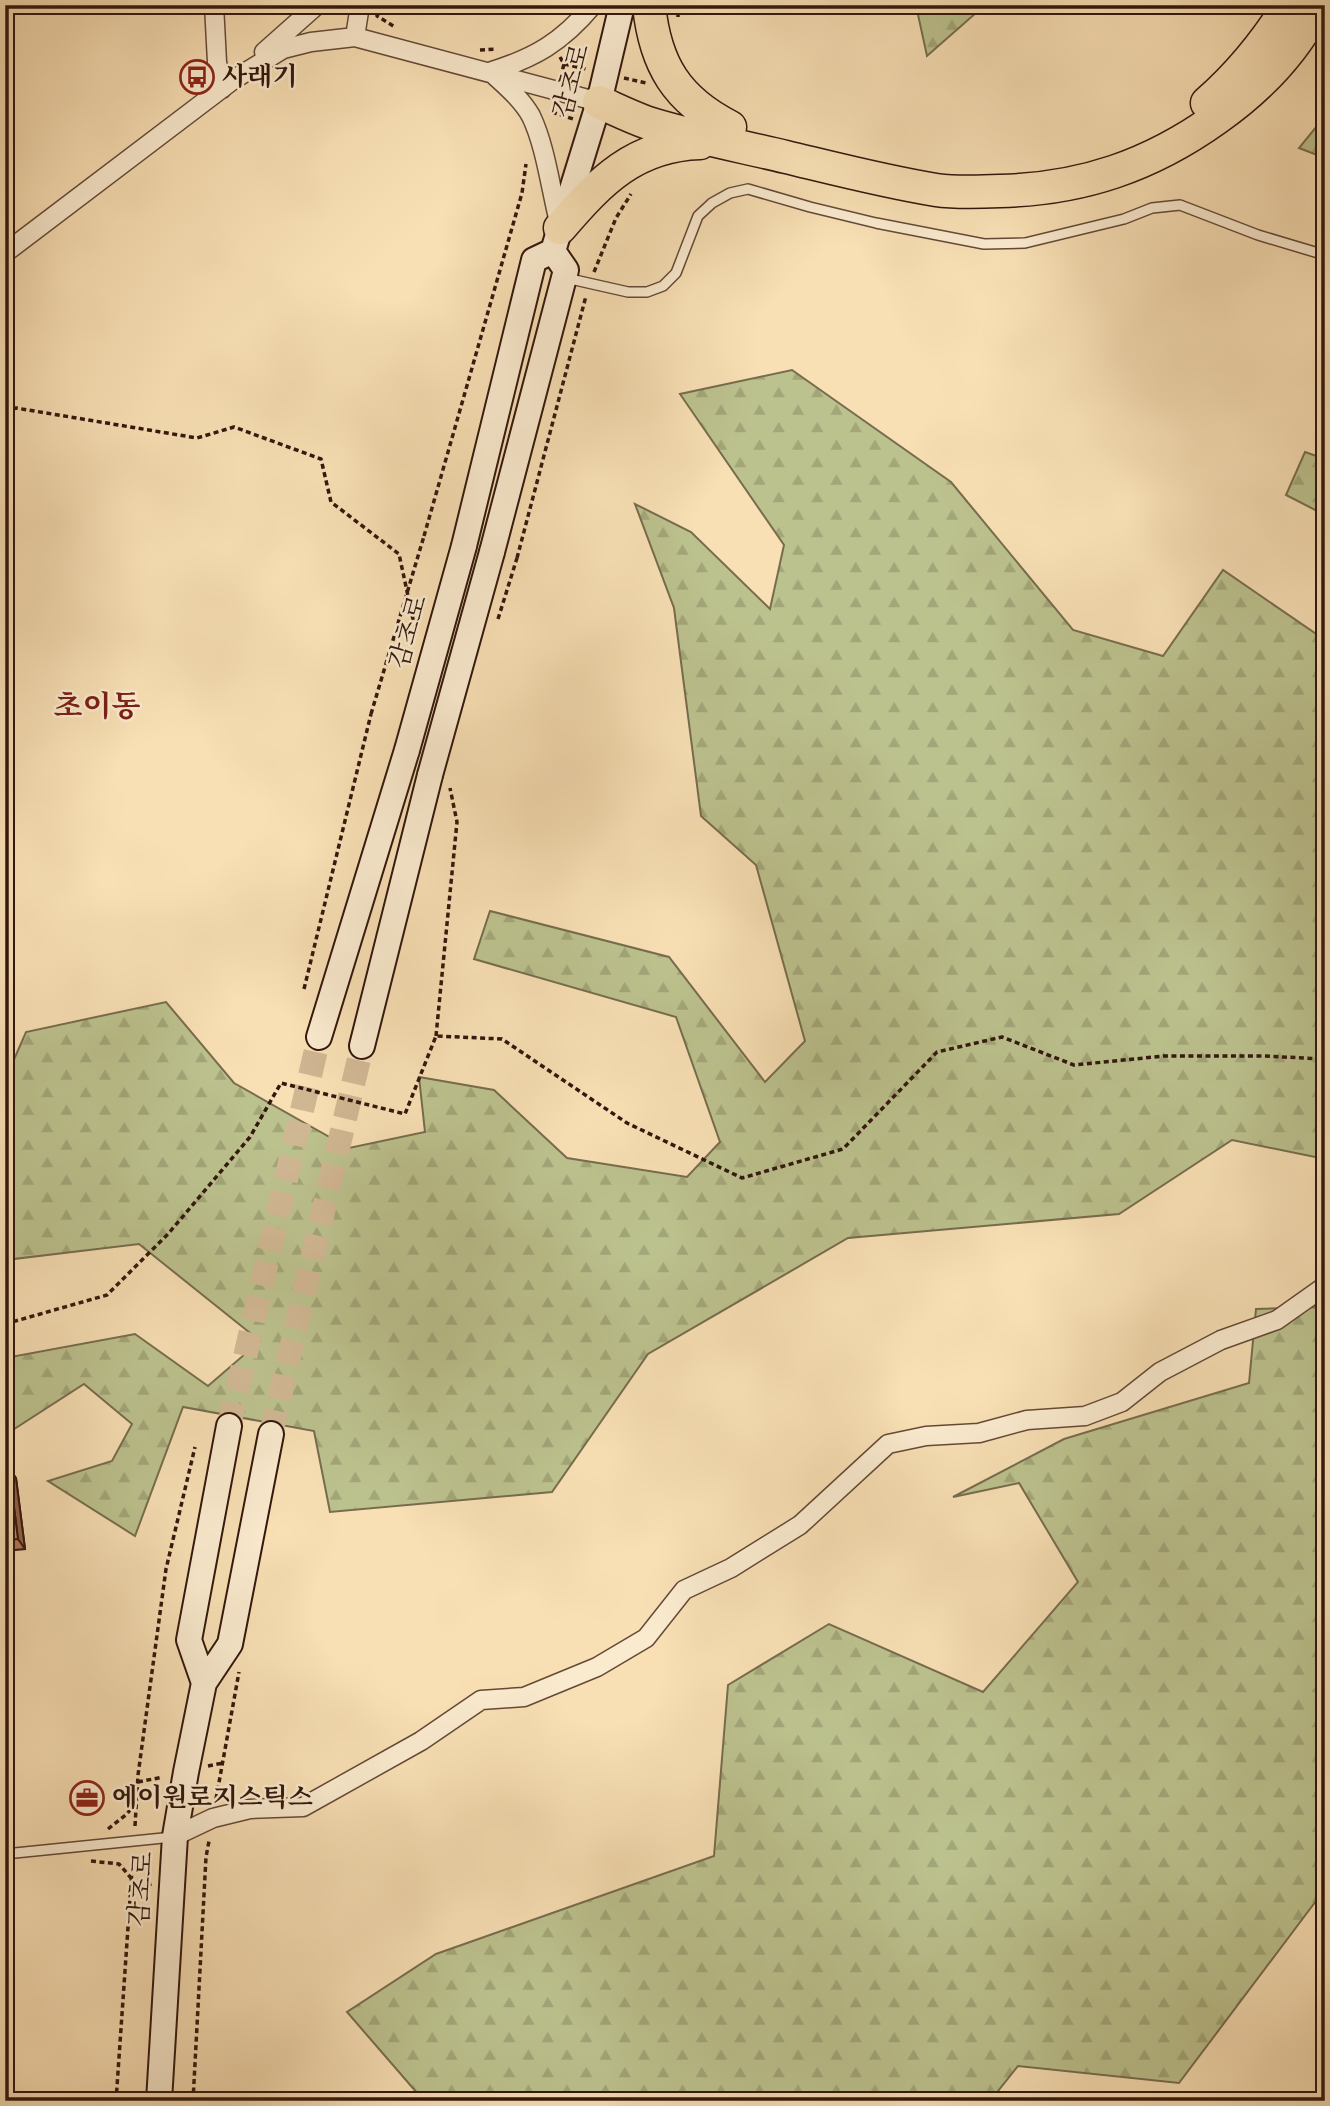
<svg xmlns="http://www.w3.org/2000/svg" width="1330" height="2106" font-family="'IM FELL DW Pica','Noto Serif KR',serif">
<defs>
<pattern id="forest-firs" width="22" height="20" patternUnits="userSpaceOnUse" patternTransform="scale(1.75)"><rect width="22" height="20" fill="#bcc28e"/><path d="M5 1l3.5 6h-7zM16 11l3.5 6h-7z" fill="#a2a679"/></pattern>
</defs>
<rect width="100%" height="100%" fill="#f8dfb4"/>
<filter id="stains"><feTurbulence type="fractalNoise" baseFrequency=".00286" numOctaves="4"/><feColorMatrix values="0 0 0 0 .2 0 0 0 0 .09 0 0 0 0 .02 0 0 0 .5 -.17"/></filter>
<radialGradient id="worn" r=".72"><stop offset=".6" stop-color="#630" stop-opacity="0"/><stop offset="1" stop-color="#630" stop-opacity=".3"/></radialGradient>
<path fill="url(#forest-firs)" stroke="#776c4e" stroke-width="2" d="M 911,5 L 985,5 L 927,56 L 917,10 Z
M 1325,116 L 1325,158 L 1299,148 Z
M 792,370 L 951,482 L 1073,630 L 1163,656 L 1223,570 L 1325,640 L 1325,1159 L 1232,1140 L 1119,1214 L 848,1238 L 648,1354 L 552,1492 L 330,1512 L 314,1431 L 183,1407 L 135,1536 L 48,1481 L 112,1461 L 132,1424 L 84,1384 L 5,1435 L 5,1358 L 135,1334 L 208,1386 L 260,1341 L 139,1244 L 5,1260 L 5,1080 L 26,1032 L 166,1002 L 234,1083 L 349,1148 L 425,1132 L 419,1077 L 494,1090 L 567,1158 L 687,1177 L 720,1142 L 676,1017 L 474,959 L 490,911 L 669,957 L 765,1082 L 805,1041 L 756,865 L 701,816 L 674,608 L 635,504 L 691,532 L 770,609 L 784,545 L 680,394 Z
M 1305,452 L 1325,459 L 1325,515 L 1286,495 Z
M 1325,1307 L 1325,1889 L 1179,2083 L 1018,2066 L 990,2101 L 424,2101 L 347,2012 L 436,1954 L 714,1856 L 728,1685 L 829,1624 L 983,1692 L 1078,1582 L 1019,1483 L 953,1497 L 1064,1439 L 1249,1383 L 1256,1309 Z"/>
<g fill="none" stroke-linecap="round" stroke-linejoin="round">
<path stroke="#d0b793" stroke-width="24" stroke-dasharray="24 12" stroke-linecap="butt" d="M 229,1426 L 319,1037
M 271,1434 L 362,1046"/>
<g stroke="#644937" stroke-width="12">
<path id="lane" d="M 566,278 L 628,292 L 647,292 L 663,286 L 676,273 L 698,216 L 712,203 L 730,193 L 748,189 L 810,207 L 876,223 L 984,244 L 1025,243 L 1124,219 L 1152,208 L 1180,205 L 1258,235 L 1325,255
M 5,1854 L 173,1837"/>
</g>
<g stroke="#644937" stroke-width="21">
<path id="street" d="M 214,5 L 217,62 L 222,89
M 355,37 L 360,5
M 264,52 L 317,5
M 489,72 C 535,58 562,42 593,5
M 495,76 C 508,88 522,100 531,116 C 546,147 551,192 560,226
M 5,253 L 233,80 L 283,49 L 311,42 L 355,37 L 599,102
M 175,1836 L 213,1818 L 250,1809 L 303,1807 L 421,1741 L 481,1700 L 524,1697 L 597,1667 L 646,1638 L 684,1590 L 731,1568 L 800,1525 L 888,1444 L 926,1436 L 979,1433 L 1027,1420 L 1085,1416 L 1122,1402 L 1160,1372 L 1221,1340 L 1277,1320 L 1325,1286"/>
</g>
<g stroke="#32170d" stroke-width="28">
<path id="secondary" d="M 464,546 L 534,260 L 553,251 L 599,102 L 622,5
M 492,552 L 566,270 L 553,251
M 319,1037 L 407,750
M 362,1046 L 430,775
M 204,1683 L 189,1640 L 229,1426
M 159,2101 L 175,1836 L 186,1772 L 204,1683 L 230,1644 L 271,1434"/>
</g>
<g stroke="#32170d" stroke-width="35">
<path id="highway" d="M 649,5 C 655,65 677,100 730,127
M 599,102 C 615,109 631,117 648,123 C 693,137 740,146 786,157 C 836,169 886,182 936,190 C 957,193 979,192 1000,191 C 1082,189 1150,166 1217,118 C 1258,89 1295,51 1318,5
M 1207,103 C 1240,74 1266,42 1289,5
M 560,228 C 600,181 635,145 700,143"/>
</g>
<path stroke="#32170d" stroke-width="3.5" stroke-dasharray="5 3.5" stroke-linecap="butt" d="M 377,13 L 377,16 L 395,27
M 678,17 L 678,5
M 480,50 L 497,49
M 560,57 L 564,64 L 561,76
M 564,64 L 586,69
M 624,78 L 646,83
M 552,112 L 573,119
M 594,272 L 616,218 L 631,194
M 5,412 L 16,408 L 197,438 L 234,427 L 321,459 L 331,502 L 399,554 L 416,633
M 424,536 L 522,193 L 526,164
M 517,558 L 586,296
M 304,989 L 371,714
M 436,1036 L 457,822 L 450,788
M 5,1324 L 107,1295 L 168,1234 L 250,1137 L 281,1083 L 405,1114 L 436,1036 L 502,1039 L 627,1123 L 742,1178 L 843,1149 L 937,1052 L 1002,1037 L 1074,1065 L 1164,1056 L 1264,1056 L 1325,1059
M 208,1766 L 223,1763
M 138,1782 L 163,1777
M 216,1799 L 239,1672
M 135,1826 L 138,1775 L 166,1569 L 195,1447
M 108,1829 L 127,1814 L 135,1803
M 91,1861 L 119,1864 L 131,1878
M 130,1889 L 152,1884
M 116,2101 L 133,1855
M 193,2101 L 206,1857 L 209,1841"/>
<use href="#lane" stroke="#faeace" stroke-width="9"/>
<use href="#street" stroke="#faeace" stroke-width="18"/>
<use href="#secondary" stroke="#faeace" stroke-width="24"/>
<use href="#highway" stroke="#f8dfb4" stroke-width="32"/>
<g stroke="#32170d" stroke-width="28" stroke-linecap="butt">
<path id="secondary-bridge" d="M 407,750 L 464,546
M 430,775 L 492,552"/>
</g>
<path stroke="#32170d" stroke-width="3.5" stroke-dasharray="5 3.5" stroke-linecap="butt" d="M 498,619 L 517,558
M 371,714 L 424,536"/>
<use href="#secondary-bridge" stroke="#faeace" stroke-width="24"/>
</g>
<path fill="#b9795c" stroke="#32170d" stroke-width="2" d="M 9,1468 L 16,1478 L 25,1549 L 5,1551 L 5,1469 Z"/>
<path fill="#96634b" stroke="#32170d" stroke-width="2" d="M 9,1468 L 16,1478 L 25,1549 L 18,1539 Z"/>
<path fill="#d78d6b" stroke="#32170d" stroke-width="2" d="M 9,1468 L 18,1539 L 5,1540 L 5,1469 Z"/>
<defs>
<g id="bus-ring" transform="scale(1.75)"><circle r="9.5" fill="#faeace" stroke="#8f2418" stroke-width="1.5"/><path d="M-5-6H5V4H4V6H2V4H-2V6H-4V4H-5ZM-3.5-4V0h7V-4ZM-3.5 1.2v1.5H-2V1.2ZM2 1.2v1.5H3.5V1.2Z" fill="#8f2418"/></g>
<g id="office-ring" transform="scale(1.75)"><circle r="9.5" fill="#faeace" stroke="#8f2418" stroke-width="1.5"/><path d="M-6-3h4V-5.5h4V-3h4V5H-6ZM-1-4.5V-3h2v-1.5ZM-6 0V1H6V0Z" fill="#8f2418"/></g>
</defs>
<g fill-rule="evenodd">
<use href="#bus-ring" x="197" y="77"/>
<use href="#office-ring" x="87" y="1798"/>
</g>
<g text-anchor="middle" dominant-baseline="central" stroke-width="5" stroke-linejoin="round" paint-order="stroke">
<g font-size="26" font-weight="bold" fill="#32170d" stroke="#faeace" text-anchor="start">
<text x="222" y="77">사래기</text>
<text x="112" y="1798">에이원로지스틱스</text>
</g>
<g font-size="26" fill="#32170d" stroke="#faeace">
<text transform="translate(572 81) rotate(-75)">감초로</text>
<text transform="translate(409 632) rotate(-74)">감초로</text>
<text transform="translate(142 1889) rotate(-86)">감초로</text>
</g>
<g font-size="30" font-weight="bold" fill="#7a1f14" stroke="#faeace">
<text x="97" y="707">초이동</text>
</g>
</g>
<rect width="1330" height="2106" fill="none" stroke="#f8dfb4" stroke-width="28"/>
<rect x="7" y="7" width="1316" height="2092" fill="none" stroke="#32170d" stroke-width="3.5"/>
<rect x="14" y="14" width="1302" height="2078" fill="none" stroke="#32170d" stroke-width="2"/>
<rect width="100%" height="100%" filter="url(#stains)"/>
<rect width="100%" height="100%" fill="url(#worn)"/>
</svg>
